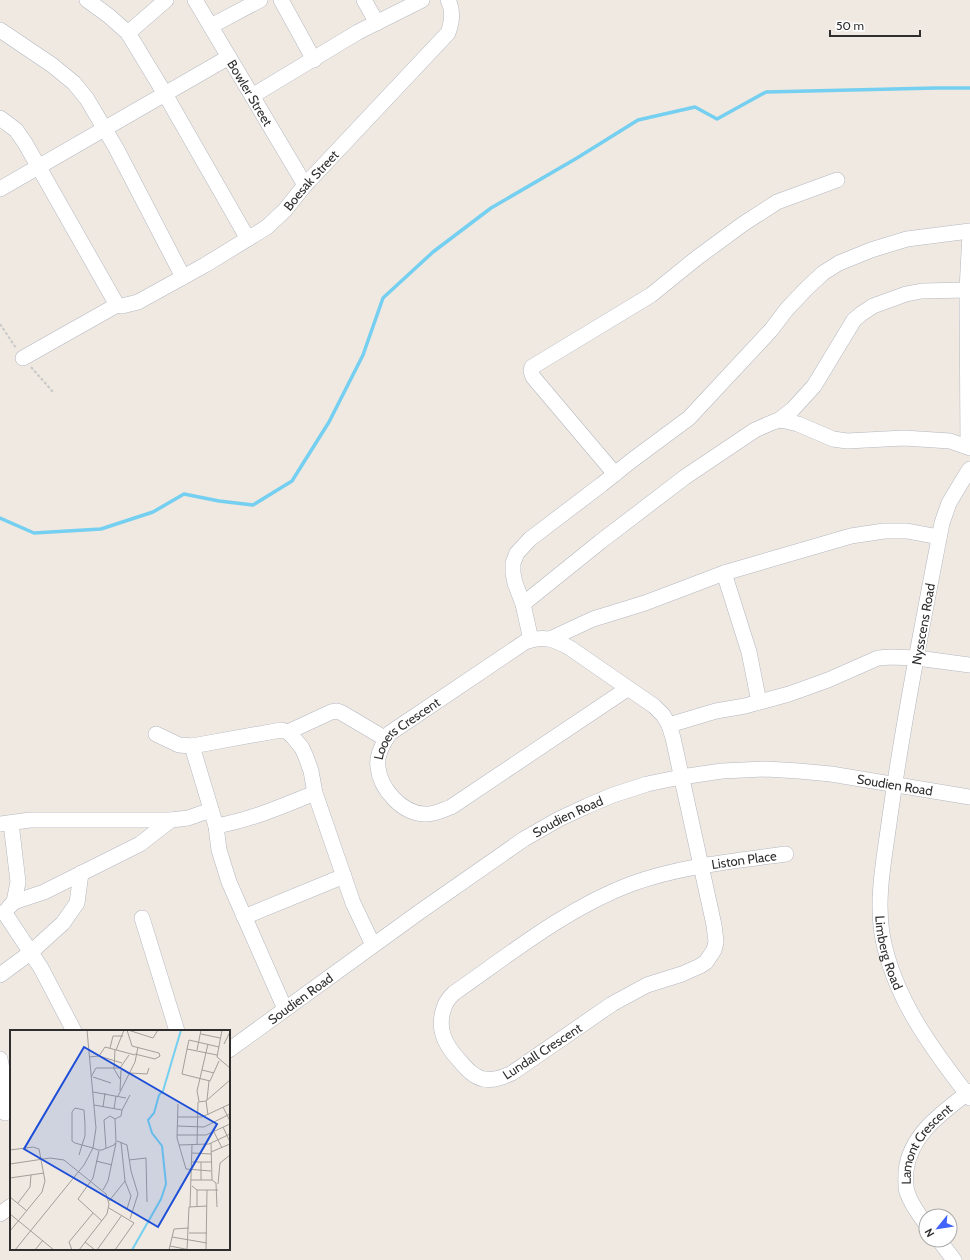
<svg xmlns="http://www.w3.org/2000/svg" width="970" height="1260" font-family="Cabin,sans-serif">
<rect width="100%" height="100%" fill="#efe9e1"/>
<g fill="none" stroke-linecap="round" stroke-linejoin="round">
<path stroke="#75cff0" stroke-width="3.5" d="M 0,518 L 34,533 L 101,529 L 153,512 L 184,494 L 219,501 L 253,505 L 292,481 L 329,422 L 363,355 L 383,298 L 433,252 L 491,208 L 577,158 L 638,120 L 695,107 L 717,119 L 766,92 L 936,88 L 970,88"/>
<g stroke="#b4b7c1" stroke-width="16">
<g id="minor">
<path d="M 87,0 L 109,16 L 128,33 L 165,94 L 248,239"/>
<path id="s1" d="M 195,0 L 305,185"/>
<path d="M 281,0 L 314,60"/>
<path d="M 364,0 L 377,23"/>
<path d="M 211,26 L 260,0"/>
<path d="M 0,30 L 52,65 L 74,83 L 87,99 L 116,148 L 183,277"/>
<path d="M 128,33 L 166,0"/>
<path d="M 252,96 L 358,32 L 422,0"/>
<path d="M 0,118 L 16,130 L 25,143 L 117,305"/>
<path d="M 0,189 L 229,57"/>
<path id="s2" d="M 23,358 L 117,305 L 122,306 L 138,302 L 205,265 L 254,235 L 267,227 L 285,210 L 305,185 L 448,33 C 452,22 454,11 448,0"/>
<path d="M 779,420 L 793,409 L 814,386 L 854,320 L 861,314 L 873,306 L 906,294 L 922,291 L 967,290"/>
<path d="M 968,447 L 967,290 L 970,234"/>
<path id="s3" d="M 970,469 L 967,473 L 949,503 L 942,523 C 923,621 904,718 890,816 C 885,855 876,895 882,934 C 893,997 932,1049 970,1098"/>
<path d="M 615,474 L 533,377 L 531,371 L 532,367 L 651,295 L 698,257 L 743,224 L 777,202 L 837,180"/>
<path d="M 724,573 L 749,652 L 759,702"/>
<path d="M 523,604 L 600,542 L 685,477 L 755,430 L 771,423 L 779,420 L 786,421 L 798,424 L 833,439 L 847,441 L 904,438 L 950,441 L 970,448"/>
<path d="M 550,639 L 593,619 L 645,603 L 724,573 L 851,536 L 884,531 L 907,531 L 939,537"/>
<path d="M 531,640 L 523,604 L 515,583 L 513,573 L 513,563 L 517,553 L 530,539 L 601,485 L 631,461 L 689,418 L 771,330 L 787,309 L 807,288 L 823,273 L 839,263 L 871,250 L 907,239 L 970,231"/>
<path id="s4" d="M 627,689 L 451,807 C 442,810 434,815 424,814 C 402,813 380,789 378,767 C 376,755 383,743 390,733 L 525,642 C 544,635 554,639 570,648 L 654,706 L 663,715 L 669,725 L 673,738 L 714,925 L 716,942 L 714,950 L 706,962 L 700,966 L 682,974 L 647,985 L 612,1004 L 512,1073 C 503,1077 494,1081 483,1079 C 472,1076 466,1068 459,1060 C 444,1044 436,1027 445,1005 C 447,1000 451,996 454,993 C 510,954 567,908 631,884 C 680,866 734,861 786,854"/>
<path d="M 669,725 L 716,711 L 745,706 L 789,694 L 828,680 L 878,658 L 891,657 L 917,658 L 970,665"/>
<path d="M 288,732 L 331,712 L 337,711 L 342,713 L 386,739"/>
<path d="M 156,734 L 179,745 L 192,746 L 281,730 L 288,732 L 293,737 L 302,748 L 306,757 L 311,771 L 315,793 L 353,903 L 373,945"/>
<path d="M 192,746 L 216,826 L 219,850 L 229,882 L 285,1009"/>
<path d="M 0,824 L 30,820 L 171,820 L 188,818 L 211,810"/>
<path d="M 216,826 C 251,820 282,806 315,793"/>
<path d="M 14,902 L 44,892 L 140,844 L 171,820"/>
<path d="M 9,907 L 14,902 L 18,882 L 11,823"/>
<path d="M 4,912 L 41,968 L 74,1031"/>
<path d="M 244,917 L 344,876"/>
<path d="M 142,918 L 177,1031"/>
<path d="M 0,975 L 30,953 L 63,923 L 77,903 L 81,873"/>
<path id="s5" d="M 229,1050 L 418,913 L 524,839 L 559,819 L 587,806 L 613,795 L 647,784 L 681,777 L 722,771 L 766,769 L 799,771 L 831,774 L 970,797"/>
<path d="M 0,1059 L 4,1079 L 5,1113"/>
<path d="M 0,1214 L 11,1206"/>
<path id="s6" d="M 926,1224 C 919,1215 911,1204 907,1192 C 905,1185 906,1178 906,1171 C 910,1134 943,1112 970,1091"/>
<path d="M 939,1240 L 954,1260"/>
</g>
</g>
<path stroke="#c9c9c9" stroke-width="2" stroke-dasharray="3 2" stroke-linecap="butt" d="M 0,324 L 16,348
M 31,367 L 53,392"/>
<use href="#minor" stroke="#fff" stroke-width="15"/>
</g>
<g text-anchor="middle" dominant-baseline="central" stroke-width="3" stroke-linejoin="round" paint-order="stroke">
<g font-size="13" fill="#2e2e2e" stroke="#fff">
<text stroke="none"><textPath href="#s1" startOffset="108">Bowler Street</textPath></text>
<text stroke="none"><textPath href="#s2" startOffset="343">Boesak Street</textPath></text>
<text transform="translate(923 624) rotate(-80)">Nysscens Road</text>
<text stroke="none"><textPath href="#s4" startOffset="362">Looers Crescent</textPath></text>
<text stroke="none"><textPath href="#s5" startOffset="748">Soudien Road</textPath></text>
<text stroke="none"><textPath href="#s5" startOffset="412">Soudien Road</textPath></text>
<text stroke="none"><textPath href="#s4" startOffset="1615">Liston Place</textPath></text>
<text stroke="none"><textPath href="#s3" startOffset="497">Limberg Road</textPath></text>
<text stroke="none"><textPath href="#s5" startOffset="88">Soudien Road</textPath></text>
<text transform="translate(542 1051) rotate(-33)">Lundall Crescent</text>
<text stroke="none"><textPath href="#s6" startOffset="92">Lamont Crescent</textPath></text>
</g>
</g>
<g transform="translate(10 1030)">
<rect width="220" height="220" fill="#efe9e1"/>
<path fill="none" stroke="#75cff0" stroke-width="2" d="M 122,220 L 151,169 L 156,154 L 152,116 L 142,103 L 138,90 L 144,83 L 149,65 L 153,61 L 171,0"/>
<path fill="none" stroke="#a29e99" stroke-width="1" d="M 117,0 L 122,16 L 149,23 L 150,26 L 145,29 L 125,24M 118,0 L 143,8 L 148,0M 212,0 L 207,27 L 220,38M 191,4 L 210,8M 214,14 L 220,2M 100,18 L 103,6 L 113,6M 177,19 L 179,10 L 209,17M 105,20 L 104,39 L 110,49M 106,20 L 114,0M 187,20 L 191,0M 119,25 L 110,38 L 119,44M 207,25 L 177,19 L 172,44 L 200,51 L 209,31M 89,26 L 112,33M 79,27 L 89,26 L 95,17 L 125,25M 192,40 L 204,43M 120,43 L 137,44 L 139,38M 81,47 L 86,38 L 110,38M 83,47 L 101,53M 110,61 L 111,40M 83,62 L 116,68M 108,66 L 125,32 L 128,17M 197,70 L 199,51M 189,71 L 187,61 L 198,14M 196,71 L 198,85M 168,74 L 167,108 L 176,139 L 201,141M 84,75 L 112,80 L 120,65M 93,77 L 95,63M 213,77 L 220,91M 104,79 L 106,66M 168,87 L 192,87 L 220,74M 105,89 L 111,86 L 112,80M 167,96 L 194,97 L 220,84M 213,97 L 220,112M 204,102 L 212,118M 167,105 L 196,105 L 220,94M 107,111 L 117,115 L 121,141 L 128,164 L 120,189M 201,113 L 202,150M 169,115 L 199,114 L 220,104M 187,115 L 188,72 L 196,71 L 220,50M 0,120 L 23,117 L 29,119 L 35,151 L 32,162 L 0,201M 89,121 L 83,148 L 68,169 L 92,191M 201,122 L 220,114M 182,123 L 201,124M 69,125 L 72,115 L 75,106 L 75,94 L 74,80 L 65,78 L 62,82 L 62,111 L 65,113 L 72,115 L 83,118 L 88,120 L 92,120 L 104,115 L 106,112 L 105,89 L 100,86 L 94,90 L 96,118M 119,130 L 136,128 L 137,172M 86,131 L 102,135M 182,132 L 201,132M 191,132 L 191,150M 0,134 L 40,128 L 54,130 L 96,164 L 99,174 L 97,184 L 69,220M 0,148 L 34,143M 181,150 L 202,150 L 206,153 L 207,177M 115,151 L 121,166 L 117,179M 208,154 L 210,133 L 220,125M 182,156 L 187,160 L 187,176M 93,160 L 98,151 L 106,113M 187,160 L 208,160M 0,167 L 17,181M 101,169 L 123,183M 99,171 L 115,151 L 111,112M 8,173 L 20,157 L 21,145M 180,177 L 182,115M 99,178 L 124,193 L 105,220M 0,184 L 44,220M 179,203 L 197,203M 162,207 L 197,213M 75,212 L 85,220M 160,216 L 180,220M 5,220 L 74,135 L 83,118 L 86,98 L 77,0M 25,220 L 33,210M 62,220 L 59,212 L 83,183M 87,220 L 112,185M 159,220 L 164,199 L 179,198M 177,220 L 179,177 L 197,176M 196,220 L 197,160"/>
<path fill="#1d4ed8" fill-opacity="0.15" stroke="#1d4ed8" stroke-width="2" d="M 74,17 L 207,94 L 148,197 L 14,119 Z"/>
<rect width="220" height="220" fill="none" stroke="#2e2e2e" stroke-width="2"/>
</g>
<g transform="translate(938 1228) rotate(240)"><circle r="19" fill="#ffffff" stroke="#ababab"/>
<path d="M0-3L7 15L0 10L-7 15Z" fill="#4264fb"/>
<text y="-6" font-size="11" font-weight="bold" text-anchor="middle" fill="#2e2e2e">N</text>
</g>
<path d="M830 30v6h90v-6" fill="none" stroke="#2e2e2e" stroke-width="2"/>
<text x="836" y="30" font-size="12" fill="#2e2e2e" stroke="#ffffff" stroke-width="3" paint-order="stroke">50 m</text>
</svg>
